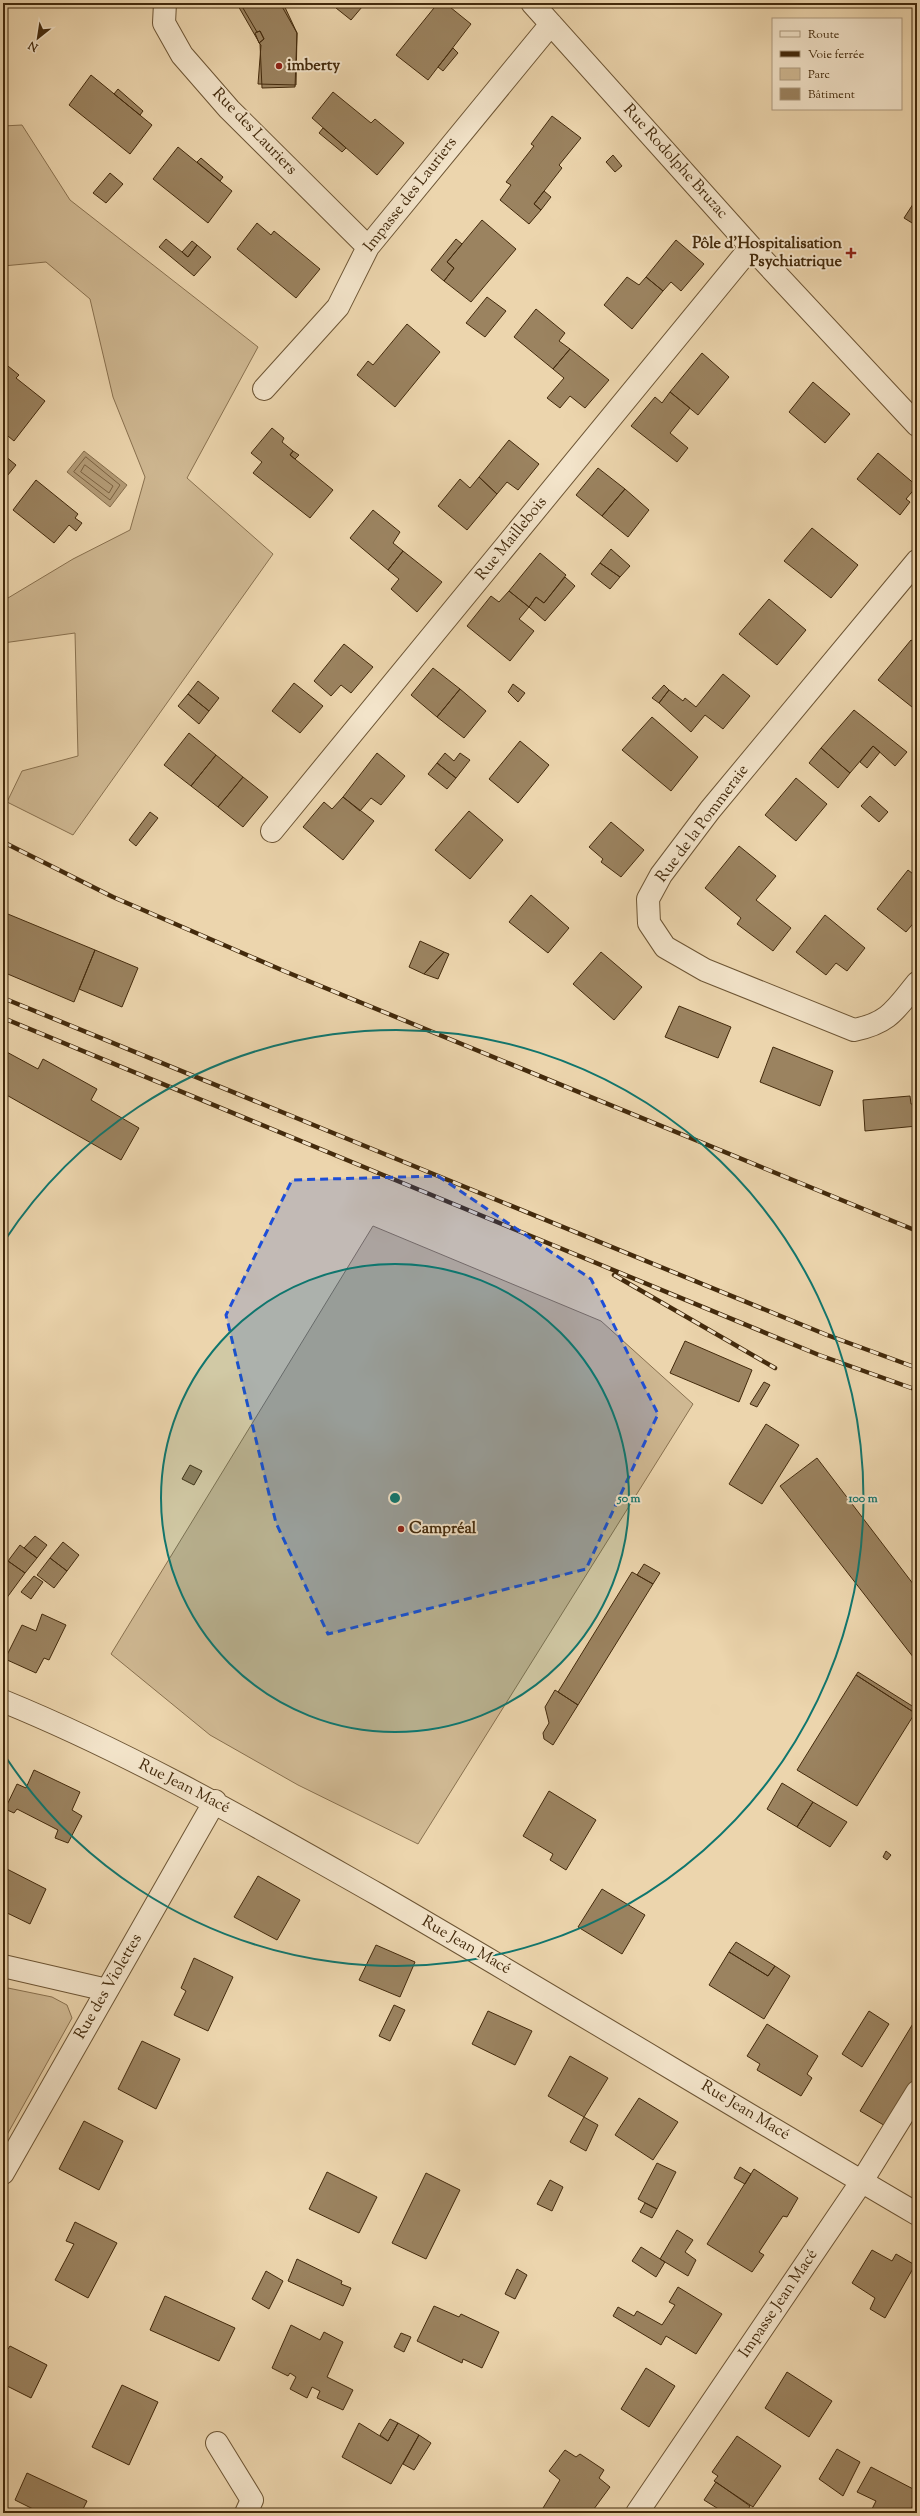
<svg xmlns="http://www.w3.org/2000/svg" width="920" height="2516" font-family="'Sorts Mill Goudy',serif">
<rect width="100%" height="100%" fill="#ecd5ad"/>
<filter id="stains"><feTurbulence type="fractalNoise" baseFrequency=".005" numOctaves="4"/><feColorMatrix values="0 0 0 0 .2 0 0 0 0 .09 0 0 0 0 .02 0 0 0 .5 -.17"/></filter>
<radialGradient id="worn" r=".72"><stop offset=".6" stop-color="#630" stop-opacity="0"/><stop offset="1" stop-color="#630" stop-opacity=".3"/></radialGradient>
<path fill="#cfb892" stroke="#89714f" d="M 22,125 L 70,200 L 258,347 L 187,478 L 273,554 L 73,835 L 7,802 L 22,771 L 78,756 L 75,633 L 3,643 L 3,601 L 73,559 L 130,530 L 145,477 L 113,397 L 90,299 L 46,262 L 3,266 L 3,126 Z
M 373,1226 L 601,1321 L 693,1404 L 418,1844 L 298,1785 L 210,1735 L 111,1654 Z
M 3,1987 L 52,1997 L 67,2005 L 72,2018 L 3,2142 Z"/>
<path fill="#b39b76" stroke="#866e4c" d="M 84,451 L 127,485 L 110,507 L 67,472 Z"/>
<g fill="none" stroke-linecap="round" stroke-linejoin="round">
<path stroke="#7b6241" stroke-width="1" d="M 86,457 L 120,485 L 110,500 L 74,472 Z
M 85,465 L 113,486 L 109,493 L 81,472 Z"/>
</g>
<path fill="#9b8360" stroke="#432a0c" d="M 240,3 L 280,3 L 297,33 L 296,85 L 258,84 L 261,45 L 259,43 L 264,39 L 260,31 L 257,32 Z
M 283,3 L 297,33 L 295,87 L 262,88 L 260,44 L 237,4 Z
M 340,3 L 357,3 L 362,7 L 351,20 L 336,8 Z
M 438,3 L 445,3 L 471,24 L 428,80 L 396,55 Z
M 260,31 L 264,39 L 259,43 L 255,33 Z
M 453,48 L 458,53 L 443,71 L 438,67 Z
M 91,75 L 152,125 L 130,154 L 69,105 Z
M 118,89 L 143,111 L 140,115 L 114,94 Z
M 333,92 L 371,123 L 375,119 L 404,143 L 377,175 L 312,118 Z
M 552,116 L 581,138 L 559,165 L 562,168 L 534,204 L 541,210 L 529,224 L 500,200 L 511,185 L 506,182 L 534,146 L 531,144 Z
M 323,128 L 346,148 L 342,152 L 319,133 Z
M 178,147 L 232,191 L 208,223 L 153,179 Z
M 613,155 L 622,166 L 615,172 L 606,162 Z
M 201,158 L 223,177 L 220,181 L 197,162 Z
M 110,173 L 123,184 L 106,203 L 93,193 Z
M 544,191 L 551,197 L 541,210 L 534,204 Z
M 917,198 L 917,226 L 904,218 Z
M 482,220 L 516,249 L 471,302 L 444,281 L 454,268 L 447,262 Z
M 257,223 L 271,235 L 274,231 L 320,269 L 296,298 L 237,249 Z
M 166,239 L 188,257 L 197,245 L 211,257 L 194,276 L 159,247 Z
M 456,239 L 462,244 L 447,262 L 454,268 L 444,281 L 431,270 Z
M 676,240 L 704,264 L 681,291 L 671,282 L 663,291 L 646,277 Z
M 192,241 L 197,245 L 188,257 L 182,252 Z
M 627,277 L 639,285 L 646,277 L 663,291 L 632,329 L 604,305 Z
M 487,297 L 506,311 L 485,337 L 466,323 Z
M 536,309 L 565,333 L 559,341 L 570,349 L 553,369 L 514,337 Z
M 407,324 L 440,352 L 395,407 L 357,375 L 368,361 L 373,365 Z
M 570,349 L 609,380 L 585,408 L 570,396 L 560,408 L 547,398 L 564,378 L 553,369 Z
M 702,353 L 729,377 L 698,415 L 670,392 Z
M 3,362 L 19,375 L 16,378 L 45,401 L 14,441 L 3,432 Z
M 813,382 L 850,414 L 825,443 L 789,412 Z
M 670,392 L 690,408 L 670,433 L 688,448 L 677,462 L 631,426 L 655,397 L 662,403 Z
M 272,428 L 284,438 L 282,442 L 293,451 L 290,455 L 333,490 L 310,518 L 253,473 L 262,462 L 251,453 Z
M 509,440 L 539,464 L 518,490 L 507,482 L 497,494 L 479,477 Z
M 293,451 L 299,455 L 295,459 L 290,455 Z
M 878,453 L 917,486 L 906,499 L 910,502 L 900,515 L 857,479 Z
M 5,456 L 16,465 L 3,481 L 3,458 Z
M 598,468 L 625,489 L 602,516 L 576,495 Z
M 479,477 L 497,494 L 467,530 L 438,506 L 460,479 L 470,488 Z
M 36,480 L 78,514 L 75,518 L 82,523 L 76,531 L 69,525 L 54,543 L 13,510 Z
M 625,489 L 649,510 L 628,537 L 602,516 Z
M 373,510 L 400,532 L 393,543 L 403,551 L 388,570 L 350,538 Z
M 812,528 L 858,565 L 831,598 L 784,561 Z
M 611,549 L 630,566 L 620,577 L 600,563 Z
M 403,551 L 442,582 L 417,612 L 391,589 L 399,579 L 388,570 Z
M 540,553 L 566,575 L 544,603 L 536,597 L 529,607 L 509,591 Z
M 600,563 L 620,577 L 610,589 L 591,574 Z
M 565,577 L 575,586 L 545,621 L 529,607 L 536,597 L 544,603 Z
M 509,591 L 529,607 L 519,619 L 534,631 L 510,661 L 467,626 L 491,596 L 499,602 Z
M 769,599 L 806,630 L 777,665 L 739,634 Z
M 911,640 L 917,644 L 917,700 L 912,707 L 878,680 Z
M 344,644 L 373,667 L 351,693 L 341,685 L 331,696 L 314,681 Z
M 433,668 L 460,689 L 437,717 L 411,695 Z
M 723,674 L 750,696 L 723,729 L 705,715 L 691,732 L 659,703 L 669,690 L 683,701 L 685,698 L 696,707 Z
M 198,681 L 219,698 L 209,711 L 188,694 Z
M 294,683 L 323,706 L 300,733 L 272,711 Z
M 513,684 L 525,693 L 518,702 L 508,692 Z
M 664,685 L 669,690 L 659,703 L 652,698 Z
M 460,689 L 486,711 L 464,738 L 437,717 Z
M 188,694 L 209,711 L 199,724 L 178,706 Z
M 854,710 L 907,752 L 895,766 L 873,746 L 850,773 L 821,748 Z
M 652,717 L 698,757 L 671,791 L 622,750 Z
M 189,733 L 216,755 L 191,786 L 164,765 Z
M 520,741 L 549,765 L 518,803 L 489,779 Z
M 873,746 L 880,752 L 867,768 L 860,762 Z
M 821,748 L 850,773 L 838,788 L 809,763 Z
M 377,753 L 405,776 L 381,805 L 371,798 L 360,811 L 343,797 Z
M 445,753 L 454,761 L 460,753 L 470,760 L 456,778 L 437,763 Z
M 216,755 L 243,777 L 218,807 L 191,786 Z
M 437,763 L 456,778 L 447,789 L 428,774 Z
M 243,777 L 268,797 L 243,827 L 218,807 Z
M 796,778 L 827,804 L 796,841 L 765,815 Z
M 870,796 L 888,812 L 879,822 L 861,806 Z
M 343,797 L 374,821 L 343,860 L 303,827 L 324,802 L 332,809 Z
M 469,811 L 503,840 L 470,879 L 435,850 Z
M 150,812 L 158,818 L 136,846 L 129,840 Z
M 611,822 L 644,850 L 621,877 L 601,862 L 603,859 L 589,847 Z
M 739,846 L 776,876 L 756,900 L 791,928 L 773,951 L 737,924 L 741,918 L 705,888 Z
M 908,870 L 917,877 L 917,919 L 906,932 L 877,909 Z
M 531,895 L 569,928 L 548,953 L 509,922 Z
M 3,912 L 95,950 L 74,1002 L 3,972 Z
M 825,915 L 865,948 L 847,971 L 836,963 L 826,975 L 796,952 Z
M 420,941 L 444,952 L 424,974 L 409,967 Z
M 95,950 L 138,968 L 122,1007 L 79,989 Z
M 444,952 L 449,954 L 438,979 L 424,974 Z
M 601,952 L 642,987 L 614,1020 L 573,984 Z
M 679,1006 L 731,1027 L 718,1058 L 665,1037 Z
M 773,1047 L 833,1071 L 820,1106 L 760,1082 Z
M 3,1050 L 38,1069 L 43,1059 L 97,1089 L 91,1100 L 139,1128 L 121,1160 L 3,1093 Z
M 910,1096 L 911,1104 L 917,1104 L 917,1126 L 865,1131 L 863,1100 Z
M 917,1126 L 917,1138 L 915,1138 L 913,1127 Z
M 685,1341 L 752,1370 L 739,1402 L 670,1373 Z
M 764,1382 L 770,1385 L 757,1407 L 750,1404 Z
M 766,1424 L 799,1445 L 762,1504 L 729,1484 Z
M 817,1458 L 917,1589 L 917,1662 L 780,1486 Z
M 190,1465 L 202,1471 L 194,1485 L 182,1479 Z
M 35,1536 L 47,1545 L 37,1558 L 24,1548 Z
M 63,1542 L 79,1555 L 67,1571 L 50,1558 Z
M 20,1545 L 37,1558 L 25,1573 L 8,1561 Z
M 50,1558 L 67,1571 L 54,1588 L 37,1575 Z
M 8,1561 L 25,1573 L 3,1603 L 3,1568 Z
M 644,1564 L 660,1573 L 653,1584 L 637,1575 Z
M 632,1572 L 653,1584 L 578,1705 L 558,1692 Z
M 34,1576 L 43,1582 L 31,1599 L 21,1592 Z
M 42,1614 L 66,1625 L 49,1660 L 44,1658 L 36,1673 L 5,1659 L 22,1625 L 36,1631 Z
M 858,1672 L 917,1709 L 915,1713 L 856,1675 Z
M 856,1675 L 915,1713 L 857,1806 L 797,1770 Z
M 555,1690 L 578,1705 L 553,1745 L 544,1739 L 543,1733 L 549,1723 L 545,1707 Z
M 34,1770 L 80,1792 L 72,1810 L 82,1816 L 68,1843 L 55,1838 L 58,1830 L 17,1809 L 14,1813 L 5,1809 L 17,1784 L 26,1788 Z
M 782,1783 L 813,1802 L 797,1827 L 767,1809 Z
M 549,1791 L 596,1820 L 566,1870 L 550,1860 L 553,1854 L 523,1836 Z
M 813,1802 L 847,1822 L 830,1847 L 797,1827 Z
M 886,1851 L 891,1855 L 887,1860 L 883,1857 Z
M 3,1867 L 46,1889 L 30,1924 L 3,1911 Z
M 258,1876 L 300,1900 L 277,1940 L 234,1917 Z
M 602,1889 L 645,1915 L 622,1954 L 578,1927 Z
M 736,1942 L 775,1966 L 768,1976 L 729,1952 Z
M 376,1945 L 415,1962 L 400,1997 L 359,1980 Z
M 729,1952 L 768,1976 L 775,1966 L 790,1976 L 764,2019 L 709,1985 Z
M 194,1958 L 233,1977 L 208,2031 L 174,2015 L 186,1991 L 181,1988 Z
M 394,2005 L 405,2010 L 390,2041 L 379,2036 Z
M 488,2011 L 532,2031 L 515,2065 L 472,2044 Z
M 869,2011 L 889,2024 L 862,2067 L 842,2054 Z
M 917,2017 L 917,2078 L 887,2127 L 860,2111 Z
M 767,2024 L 818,2056 L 807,2074 L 812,2078 L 801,2096 L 757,2070 L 760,2064 L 747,2056 Z
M 142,2041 L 180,2059 L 156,2109 L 118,2089 Z
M 570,2056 L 608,2078 L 584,2117 L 548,2096 Z
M 639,2098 L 678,2122 L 653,2160 L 615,2135 Z
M 584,2117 L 598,2125 L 586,2151 L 570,2142 Z
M 84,2121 L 123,2141 L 99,2190 L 59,2169 Z
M 657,2163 L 676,2172 L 657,2209 L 638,2199 Z
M 740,2167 L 751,2174 L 745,2184 L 734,2178 Z
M 754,2169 L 798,2198 L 787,2217 L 783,2216 L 759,2252 L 764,2255 L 752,2272 L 707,2244 Z
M 327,2172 L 377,2197 L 359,2233 L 309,2209 Z
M 426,2173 L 460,2190 L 426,2259 L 392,2243 Z
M 550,2180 L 563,2187 L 552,2211 L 537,2204 Z
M 645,2203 L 657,2209 L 652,2218 L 640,2212 Z
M 75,2222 L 117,2243 L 88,2298 L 55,2280 L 74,2244 L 66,2241 Z
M 677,2230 L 693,2240 L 685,2252 L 696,2260 L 688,2276 L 660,2259 Z
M 641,2247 L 665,2262 L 656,2277 L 632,2261 Z
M 872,2250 L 892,2261 L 896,2254 L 915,2265 L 885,2318 L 870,2309 L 875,2298 L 852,2283 Z
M 297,2259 L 342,2281 L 341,2284 L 351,2288 L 343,2306 L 288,2281 Z
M 517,2269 L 527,2275 L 515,2299 L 505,2294 Z
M 266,2271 L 283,2281 L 269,2309 L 252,2299 Z
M 678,2287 L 722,2314 L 696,2354 L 666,2336 L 661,2345 L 613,2316 L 618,2307 L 634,2316 L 637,2311 L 662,2325 L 675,2305 L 669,2302 Z
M 165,2296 L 235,2328 L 219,2361 L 150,2330 Z
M 434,2306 L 459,2317 L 461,2314 L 499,2332 L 482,2368 L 463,2359 L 462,2363 L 417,2341 Z
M 291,2325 L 320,2340 L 324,2332 L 343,2342 L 327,2377 L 353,2390 L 343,2410 L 317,2398 L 320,2391 L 312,2387 L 307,2398 L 290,2389 L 296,2377 L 290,2373 L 288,2376 L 272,2368 Z
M 401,2333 L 411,2337 L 404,2352 L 394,2347 Z
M 10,2346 L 47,2365 L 31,2398 L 3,2384 L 3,2347 L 8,2349 Z
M 646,2368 L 675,2386 L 649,2427 L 621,2409 Z
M 787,2372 L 832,2401 L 809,2437 L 765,2408 Z
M 122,2385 L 158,2402 L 129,2465 L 92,2447 Z
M 390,2419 L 398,2423 L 388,2441 L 380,2435 Z
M 359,2423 L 388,2441 L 398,2423 L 419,2435 L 391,2484 L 342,2457 Z
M 419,2435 L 431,2443 L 414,2470 L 403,2464 Z
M 737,2436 L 781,2466 L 753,2507 L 714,2481 L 718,2476 L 712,2472 Z
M 837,2449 L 860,2462 L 843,2496 L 819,2479 Z
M 565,2450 L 576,2457 L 580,2454 L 604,2470 L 599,2478 L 610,2487 L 591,2513 L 540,2513 L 560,2480 L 549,2471 Z
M 871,2467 L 917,2491 L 917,2497 L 909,2513 L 870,2513 L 876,2501 L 857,2492 Z
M 27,2473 L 87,2501 L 81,2513 L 41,2513 L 15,2500 Z
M 716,2482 L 750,2506 L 746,2513 L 725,2513 L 704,2500 Z"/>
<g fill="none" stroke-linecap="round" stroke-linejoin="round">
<g stroke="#6d5534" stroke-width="24">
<path id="street" d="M 165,3 L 164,23 L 182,55 L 229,109 L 368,247
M 532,3 L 751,247 L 917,425
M 264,389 L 338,307 L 368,247 L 551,24
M 917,561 L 710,810 L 661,875 L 648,899 L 649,923 L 665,947 L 705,970 L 854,1030 C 889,1023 895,1010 917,983
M 272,831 L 751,247
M 3,1701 C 133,1754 255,1825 377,1894 C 558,1999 736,2108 917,2214
M 3,1966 L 107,1990
M 3,2173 L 215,1801
M 217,2443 L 252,2500 L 246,2513
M 637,2513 L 862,2181 L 917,2092"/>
</g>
<use href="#street" stroke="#f3e4ca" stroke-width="22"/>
<g stroke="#432a0c" stroke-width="4.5">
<path id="rail" d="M 3,842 L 113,897 L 284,971 L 917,1231
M 3,998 L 827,1335 L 917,1368
M 3,1018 L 819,1355 L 917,1390
M 614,1275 L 775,1368"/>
</g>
<use href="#rail" stroke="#f3e4ca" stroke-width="3" stroke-dasharray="9" stroke-linecap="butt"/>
</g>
<path fill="#1d4ed8" fill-opacity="0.2" stroke="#1d4ed8" stroke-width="3" stroke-dasharray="8 5" stroke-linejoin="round" d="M 438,1176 L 591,1279 L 658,1414 L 586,1569 L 328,1634 L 276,1523 L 226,1315 L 292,1180 Z"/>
<circle cx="395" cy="1498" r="234" fill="#0f766e" fill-opacity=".12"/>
<g fill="none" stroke="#0f766e" stroke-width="2">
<circle cx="395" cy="1498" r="234"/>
<path d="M5 1240A468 468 0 1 1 5 1756"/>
</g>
<g fill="#8f2418" stroke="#f3e4ca" stroke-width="1.5">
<circle cx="279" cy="66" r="4"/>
<path d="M849 247h4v4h4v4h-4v4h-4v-4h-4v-4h4z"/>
<circle cx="401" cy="1529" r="4"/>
</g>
<g text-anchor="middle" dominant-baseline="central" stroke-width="4" stroke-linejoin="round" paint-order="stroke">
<g font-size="16" font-weight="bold" fill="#432a0c" stroke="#f3e4ca" text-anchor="start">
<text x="287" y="66">imberty</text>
<text x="842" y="244" text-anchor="end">Pôle d'Hospitalisation<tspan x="842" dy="18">Psychiatrique</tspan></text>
<text x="409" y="1529">Campréal</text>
</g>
<g font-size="16" fill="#432a0c" stroke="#f3e4ca">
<text transform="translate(254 132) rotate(46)">Rue des Lauriers</text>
<text transform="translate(675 162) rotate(48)">Rue Rodolphe Bruzac</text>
<text transform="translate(411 195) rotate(-52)">Impasse des Lauriers</text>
<text transform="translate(512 539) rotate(-51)">Rue Maillebois</text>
<text transform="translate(703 824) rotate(-53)">Rue de la Pommeraie</text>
<text transform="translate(184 1787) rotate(27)">Rue Jean Macé</text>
<text transform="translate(466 1946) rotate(30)">Rue Jean Macé</text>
<text transform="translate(109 1987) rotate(-60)">Rue des Violettes</text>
<text transform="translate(745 2111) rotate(31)">Rue Jean Macé</text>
<text transform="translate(779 2304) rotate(-56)">Impasse Jean Macé</text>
</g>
</g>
<circle cx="395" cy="1498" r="6" fill="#0f766e" stroke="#f3e4ca" stroke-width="2"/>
<g font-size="12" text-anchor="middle" font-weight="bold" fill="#0f766e" stroke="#f3e4ca" stroke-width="4" stroke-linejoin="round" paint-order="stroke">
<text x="629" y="1502">50 m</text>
<text x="863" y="1502">100 m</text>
</g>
<rect width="920" height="2516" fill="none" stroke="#ecd5ad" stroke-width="16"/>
<rect x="4" y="4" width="912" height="2508" fill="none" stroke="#432a0c" stroke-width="2"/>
<rect x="8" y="8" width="904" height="2500" fill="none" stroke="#432a0c"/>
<rect x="772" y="18" width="130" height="92" fill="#f3e4ca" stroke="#ad9a7e"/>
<rect x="780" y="31" width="20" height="6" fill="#f3e4ca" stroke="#ad9a7e"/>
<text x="808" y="38" font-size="12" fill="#432a0c">Route</text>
<rect x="780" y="51" width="20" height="6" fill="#432a0c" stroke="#ad9a7e"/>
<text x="808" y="58" font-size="12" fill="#432a0c">Voie ferrée</text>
<rect x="780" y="68" width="20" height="12" fill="#cfb892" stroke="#ad9a7e"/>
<text x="808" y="78" font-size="12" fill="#432a0c">Parc</text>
<rect x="780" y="88" width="20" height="12" fill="#9b8360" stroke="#ad9a7e"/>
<text x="808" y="98" font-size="12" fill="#432a0c">Bâtiment</text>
<g transform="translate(38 38) rotate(210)" stroke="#f3e4ca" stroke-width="3" paint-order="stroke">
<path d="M0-3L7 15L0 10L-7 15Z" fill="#432a0c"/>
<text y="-6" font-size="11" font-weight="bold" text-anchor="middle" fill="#432a0c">N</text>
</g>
<rect width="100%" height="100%" filter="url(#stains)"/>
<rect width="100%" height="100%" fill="url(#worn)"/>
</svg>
